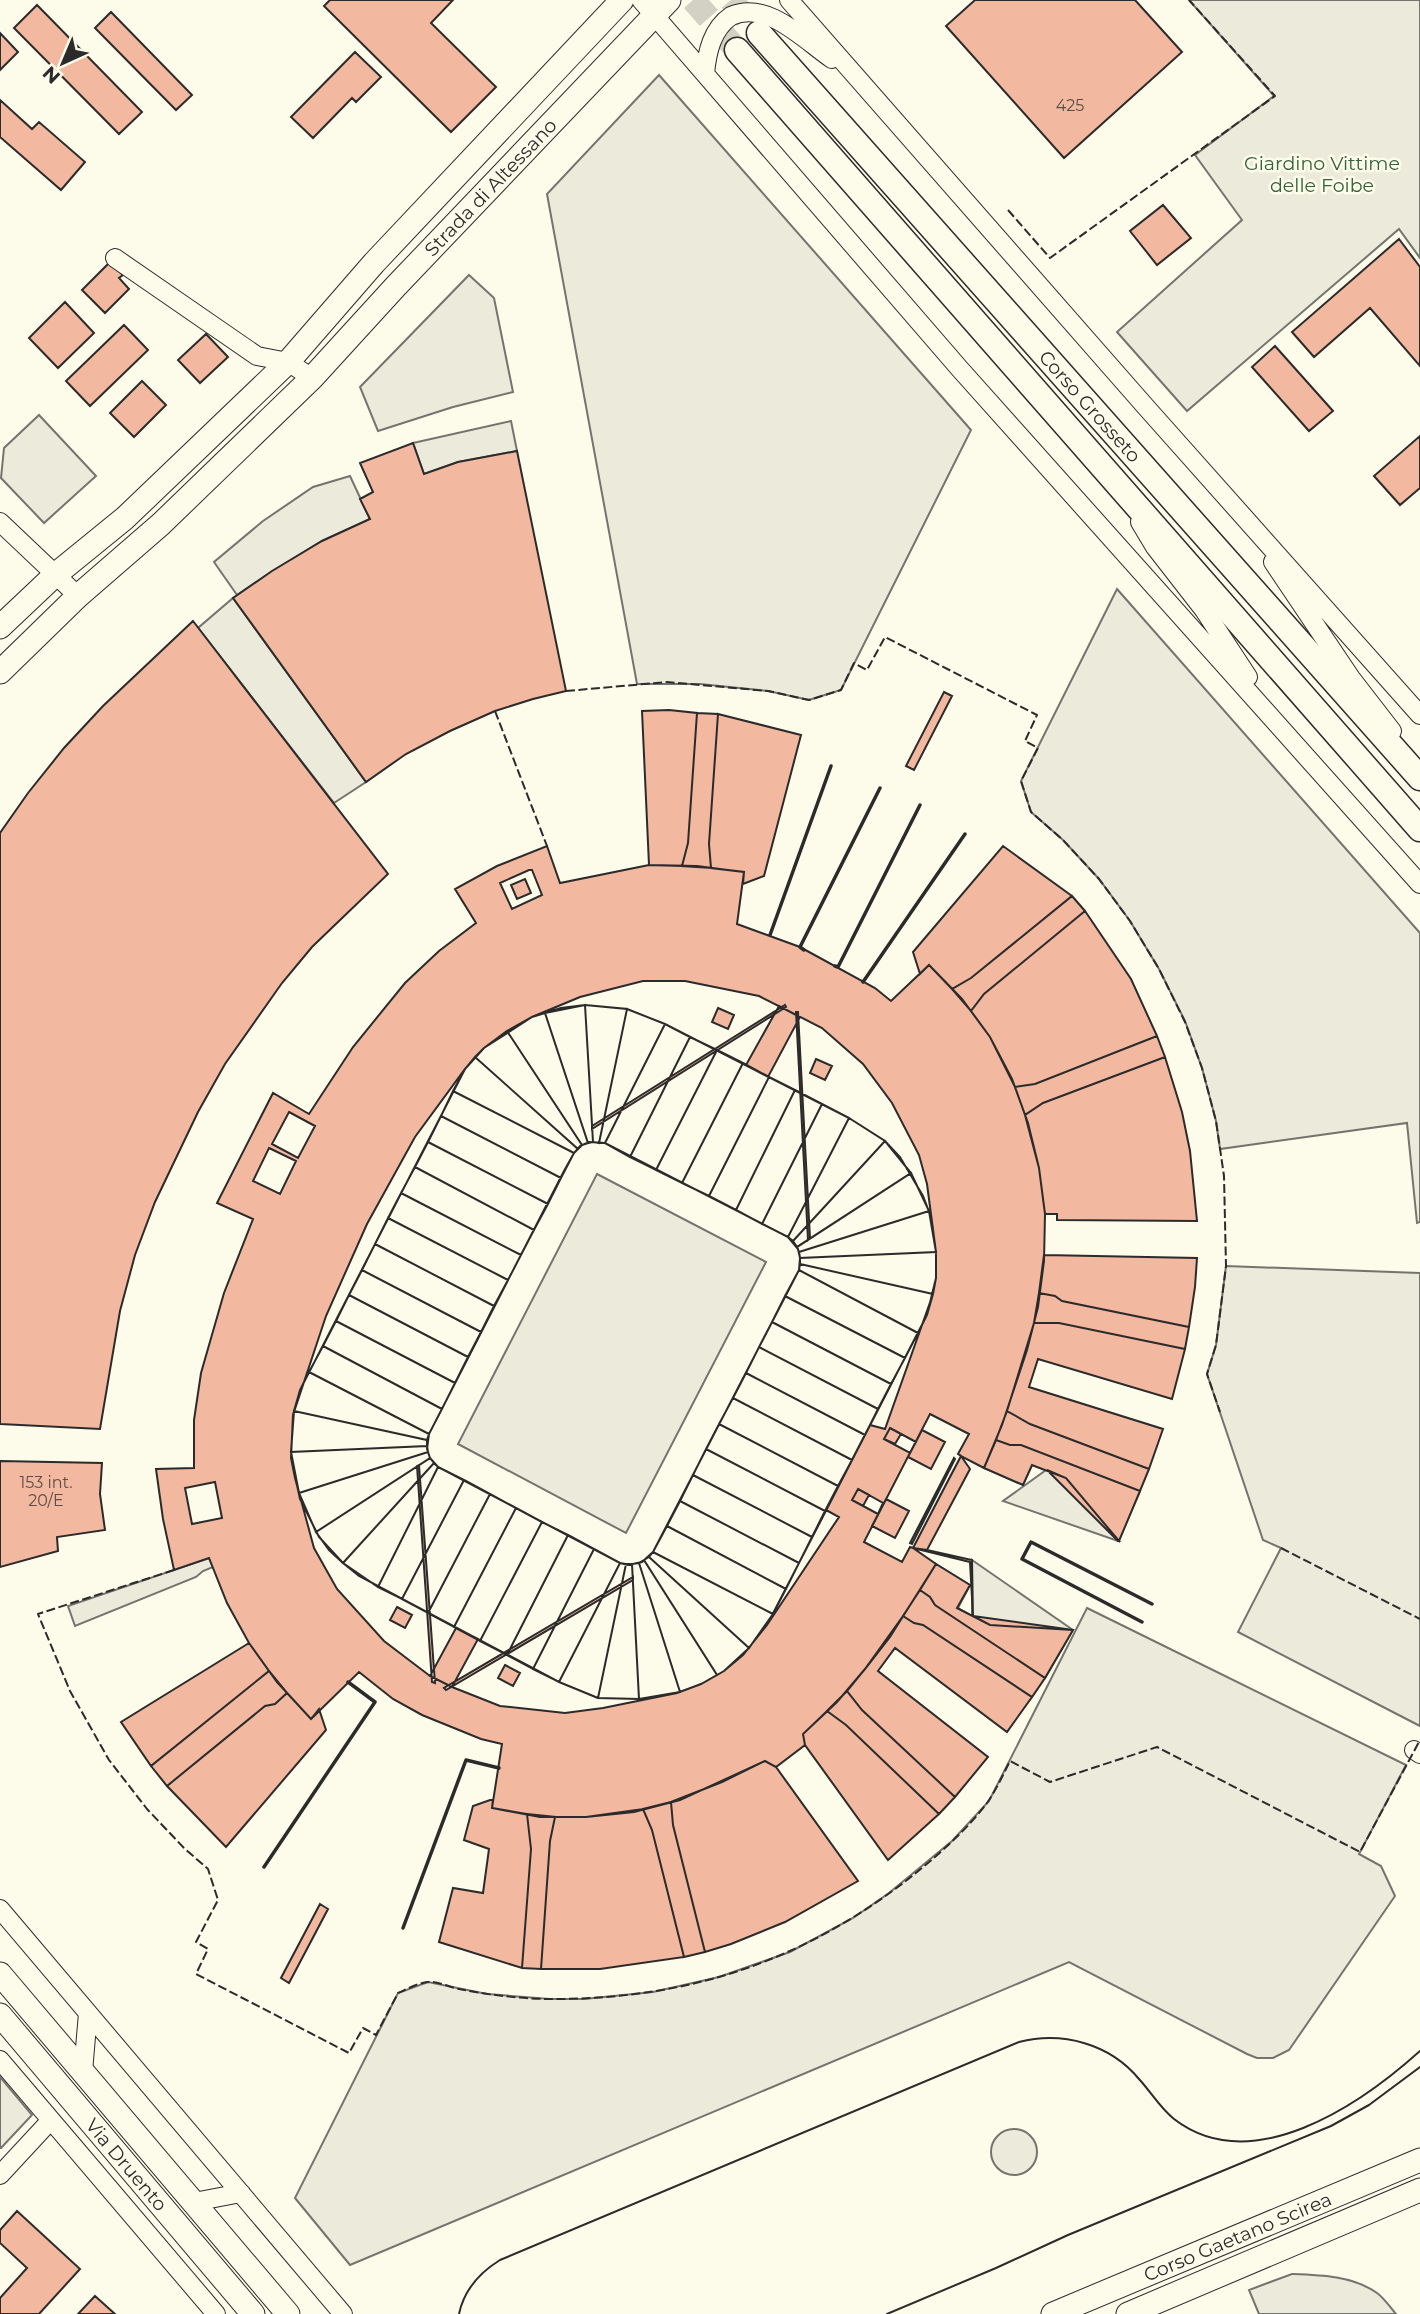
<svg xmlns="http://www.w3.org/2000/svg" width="1420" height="2314" font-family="Montserrat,sans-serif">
<rect width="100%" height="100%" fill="#fdfbea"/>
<path fill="#ecebdb" stroke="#74746e" stroke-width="2" d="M 1189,0 L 1420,0 L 1420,258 L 1399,229 L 1187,411 L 1117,332 L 1242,220 L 1195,155 L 1274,96 Z
M 597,1174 L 766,1262 L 626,1533 L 458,1444 Z
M 996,1440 L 1140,1491 L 1118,1541 L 1003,1501 L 1046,1470 L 1032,1465 L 1023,1485 L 984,1468 Z
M 209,1558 L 213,1567 L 203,1571 L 196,1577 L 75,1626 L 68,1606 Z
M 972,1560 L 1073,1630 L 1045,1678 L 935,1605 L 936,1564 L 970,1585 L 958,1608 L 972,1616 Z
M991 2152a23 23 0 1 1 46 0a23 23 0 1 1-46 0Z
M 1292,2274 C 1321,2275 1353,2276 1377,2293 C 1384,2298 1390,2307 1396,2314 L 1259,2314 L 1249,2290 Z"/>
<path fill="#eceadb" stroke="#74746e" stroke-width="2" d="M 659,75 L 971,430 L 841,690 L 809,700 L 768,691 L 700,684 L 637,684 L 547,194 Z
M 469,275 L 494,298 L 513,392 L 453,407 L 378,431 L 360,387 Z
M 39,415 L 96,476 L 44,523 L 1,478 L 4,448 Z
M 511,421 L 517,451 L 458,462 L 424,474 L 413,443 Z
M 350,476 L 370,519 L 322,541 L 237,595 L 214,562 L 263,521 L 313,487 Z
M 1117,589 L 1420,933 L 1420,1222 L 1417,1223 L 1407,1123 L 1220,1149 L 1216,1121 L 1202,1068 L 1185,1021 L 1159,969 L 1130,921 L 1099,879 L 1063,840 L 1031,812 L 1021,781 Z
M 233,598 L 366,782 L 334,803 L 198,628 Z
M 1226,1266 L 1420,1273 L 1420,1726 L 1238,1632 L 1281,1548 L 1263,1540 L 1207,1374 L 1216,1345 Z
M 1087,1608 L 1406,1765 L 1359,1854 L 1381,1866 L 1395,1896 L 1289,2050 L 1273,2058 L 1257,2058 L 1247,2054 L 1069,1962 L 350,2265 L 295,2198 L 398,1993 L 428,1982 L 487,1994 L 550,1999 L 584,1999 L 653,1992 L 719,1977 L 790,1952 L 853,1918 L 889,1893 L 952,1841 L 989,1801 Z
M 0,2077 L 32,2115 L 1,2148 L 0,2148 Z"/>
<path fill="#f2b8a0" stroke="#2b2b2b" stroke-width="2" fill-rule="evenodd" d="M 330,0 L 453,0 L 431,23 L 496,87 L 451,132 L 324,6 Z
M 975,0 L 1135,0 L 1182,52 L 1064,158 L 946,26 Z
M 37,5 L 142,112 L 119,134 L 14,28 Z
M 111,12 L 192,95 L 176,110 L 95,28 Z
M 0,33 L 18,52 L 0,70 Z
M 355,52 L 381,77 L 356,102 L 352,98 L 313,138 L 291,117 Z
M 0,100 L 32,129 L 39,122 L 85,162 L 61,190 L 0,137 Z
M 1163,205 L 1191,238 L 1157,265 L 1130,231 Z
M 1399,239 L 1420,267 L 1420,366 L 1370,308 L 1314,357 L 1292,332 Z
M 110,262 L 123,275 L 119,278 L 129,289 L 105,313 L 82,290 Z
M 65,302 L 94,333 L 58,368 L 29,338 Z
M 124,325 L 148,350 L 90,406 L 66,381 Z
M 206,334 L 228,357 L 200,383 L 178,360 Z
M 1275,346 L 1333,411 L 1309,431 L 1252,367 Z
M 142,381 L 166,405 L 134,437 L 110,413 Z
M 1420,436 L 1420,488 L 1400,505 L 1374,476 Z
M 413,443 L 424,474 L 458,462 L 517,451 L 566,691 L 533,699 L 495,711 L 450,731 L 406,754 L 366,782 L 233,598 L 272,571 L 322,541 L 370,519 L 360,499 L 373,492 L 360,463 Z
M 193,621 L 388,874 L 312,947 L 282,983 L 225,1064 L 198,1112 L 155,1202 L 135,1255 L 120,1311 L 100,1429 L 0,1424 L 0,833 L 28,793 L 64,748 L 103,706 Z
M 944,692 L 952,696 L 914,770 L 906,766 Z
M 669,710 L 697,713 L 688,843 L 682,866 L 649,865 L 642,711 Z
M 697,713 L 718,714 L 709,844 L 711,868 L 682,866 L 688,843 Z
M 718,714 L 801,735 L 764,876 L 743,884 L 744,872 L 711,868 L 709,844 Z
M 547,846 L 560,883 L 649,865 L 697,866 L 744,872 L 737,924 L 800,947 L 875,988 L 891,1001 L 929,965 L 962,999 L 990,1037 L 1012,1079 L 1028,1123 L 1039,1168 L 1045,1214 L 1044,1261 L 1038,1307 L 1027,1350 L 1002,1425 L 984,1468 L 961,1456 L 913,1548 L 936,1564 L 890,1637 L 865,1669 L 837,1702 L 803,1734 L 805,1745 L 776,1767 L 765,1761 L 680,1800 L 634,1812 L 586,1817 L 540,1817 L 492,1808 L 502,1744 L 481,1739 L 422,1715 L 393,1699 L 359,1672 L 311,1719 L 277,1682 L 249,1643 L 227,1603 L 209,1558 L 174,1570 L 163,1519 L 156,1469 L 194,1468 L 194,1420 L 201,1373 L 224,1293 L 253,1219 L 217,1203 L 273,1093 L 309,1114 L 353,1047 L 405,983 L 439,951 L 476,923 L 455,889 L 497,866 ZM 643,981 L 685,981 L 759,996 L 822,1028 L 863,1064 L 892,1103 L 919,1155 L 927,1184 L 936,1252 L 936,1278 L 933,1294 L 885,1429 L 870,1425 L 826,1510 L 839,1517 L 767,1625 L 743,1655 L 724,1671 L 701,1684 L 677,1693 L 603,1708 L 565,1713 L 500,1706 L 452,1687 L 430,1676 L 384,1641 L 337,1589 L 314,1548 L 295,1478 L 291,1458 L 293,1415 L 326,1316 L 367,1224 L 415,1137 L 465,1069 L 484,1048 L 532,1017 L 580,997 Z
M 1003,846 L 1072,896 L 971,978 L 952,989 L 929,965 L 920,974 L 913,952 Z
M 529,870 L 532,870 L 542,895 L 512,909 L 500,883 Z
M 525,879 L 531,893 L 517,899 L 511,885 Z
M 1072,896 L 1085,911 L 984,994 L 971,1011 L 952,989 L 971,978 Z
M 1085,911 L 1131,979 L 1157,1036 L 1035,1084 L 1015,1087 L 990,1037 L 971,1011 L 984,994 Z
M 585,1005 L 627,1009 L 665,1024 L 849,1118 L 885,1141 L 900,1157 L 923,1196 L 931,1217 L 936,1252 L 936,1278 L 927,1315 L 767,1625 L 743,1655 L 724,1671 L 701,1684 L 677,1693 L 639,1699 L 598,1698 L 559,1682 L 359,1576 L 343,1563 L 319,1537 L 300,1499 L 291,1458 L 293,1415 L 300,1390 L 465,1069 L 484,1048 L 532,1017 L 561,1008 ZM 589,1142 L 605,1143 L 788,1237 L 798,1249 L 800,1258 L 799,1270 L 653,1552 L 642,1562 L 628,1565 L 620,1563 L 438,1467 L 430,1458 L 427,1449 L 429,1434 L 564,1171 L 574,1153 L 580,1146 Z
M 585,1005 L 593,1142 L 588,1143 L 545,1013 Z
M 585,1005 L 627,1009 L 599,1143 L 593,1142 Z
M 785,1005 L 786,1007 L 592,1129 L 592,1126 Z
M 779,1006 L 800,1017 L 768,1077 L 746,1065 Z
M 718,1008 L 734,1015 L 728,1029 L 712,1022 Z
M 627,1009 L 665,1024 L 605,1143 L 599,1143 Z
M 796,1012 L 798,1012 L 810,1238 L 808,1240 Z
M 545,1013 L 588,1143 L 582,1145 L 507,1031 L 532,1017 Z
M 665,1024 L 690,1037 L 630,1157 L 605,1143 Z
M 507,1031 L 582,1145 L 578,1149 L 475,1057 L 484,1048 Z
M 1157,1036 L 1165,1057 L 1043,1103 L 1025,1115 L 1015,1087 L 1035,1084 Z
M 690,1037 L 717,1050 L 656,1170 L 630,1157 Z
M 717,1050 L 743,1063 L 682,1183 L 656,1170 Z
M 475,1057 L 578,1149 L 574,1153 L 453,1091 L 465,1069 Z
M 1165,1057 L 1182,1112 L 1190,1151 L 1197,1221 L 1057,1220 L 1057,1214 L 1045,1214 L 1039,1168 L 1025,1115 L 1043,1103 Z
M 816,1059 L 832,1066 L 825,1080 L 810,1073 Z
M 743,1063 L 769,1077 L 709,1196 L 682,1183 Z
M 769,1077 L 795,1090 L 736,1210 L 709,1196 Z
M 795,1090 L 822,1104 L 762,1224 L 736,1210 Z
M 453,1091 L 574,1153 L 561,1178 L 441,1116 Z
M 822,1104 L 849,1118 L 788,1237 L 762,1224 Z
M 289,1112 L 315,1126 L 298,1158 L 272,1144 Z
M 441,1116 L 561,1178 L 548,1204 L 428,1142 Z
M 849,1118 L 885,1141 L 793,1241 L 788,1237 Z
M 885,1141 L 911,1173 L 797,1247 L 793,1241 Z
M 428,1142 L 548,1204 L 534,1230 L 415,1167 Z
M 269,1148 L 296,1161 L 280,1194 L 253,1181 Z
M 415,1167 L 534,1230 L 521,1255 L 401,1193 Z
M 911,1173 L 929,1211 L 799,1252 L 797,1247 Z
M 401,1193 L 521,1255 L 508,1280 L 388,1218 Z
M 929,1211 L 936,1252 L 800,1258 L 799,1252 Z
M 388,1218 L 508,1280 L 494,1306 L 375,1244 Z
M 375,1244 L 494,1306 L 481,1332 L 362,1270 Z
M 936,1252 L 936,1278 L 933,1294 L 800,1264 L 800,1258 Z
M 1044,1255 L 1197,1258 L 1195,1287 L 1189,1327 L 1062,1301 L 1055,1296 L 1039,1293 Z
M 800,1264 L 933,1294 L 927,1315 L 918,1333 L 799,1270 Z
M 362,1270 L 481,1332 L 468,1357 L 349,1295 Z
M 799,1270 L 918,1333 L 905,1358 L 785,1296 Z
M 1039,1293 L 1055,1296 L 1062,1301 L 1189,1327 L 1185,1349 L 1059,1323 L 1034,1323 Z
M 349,1295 L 468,1357 L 455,1383 L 336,1321 Z
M 785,1296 L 905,1358 L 891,1384 L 772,1322 Z
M 336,1321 L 455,1383 L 442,1409 L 323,1346 Z
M 772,1322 L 891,1384 L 878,1409 L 759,1347 Z
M 1034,1323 L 1059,1323 L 1185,1349 L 1172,1399 L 1038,1359 L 1029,1387 L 1163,1429 L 1149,1469 L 1030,1424 L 1007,1411 Z
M 323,1346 L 442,1409 L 429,1434 L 309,1372 Z
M 759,1347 L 878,1409 L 865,1435 L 746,1373 Z
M 309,1372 L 429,1434 L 427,1440 L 294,1411 L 300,1390 Z
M 746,1373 L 865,1435 L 852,1460 L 733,1398 Z
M 733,1398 L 852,1460 L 838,1486 L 719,1424 Z
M 294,1411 L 427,1440 L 427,1446 L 291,1452 Z
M 1007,1411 L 1030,1424 L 1149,1469 L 1140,1491 L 1021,1445 L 1010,1445 L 996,1440 Z
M 930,1414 L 969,1434 L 958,1454 L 961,1456 L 952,1473 L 913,1548 L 910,1547 L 902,1562 L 864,1542 Z
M 719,1424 L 838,1486 L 825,1511 L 706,1449 Z
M 890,1428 L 916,1442 L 910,1453 L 884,1439 Z
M 890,1428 L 901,1434 L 895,1444 L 884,1439 Z
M 922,1430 L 945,1442 L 931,1469 L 908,1457 Z
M 996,1440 L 1010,1445 L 1021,1445 L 1140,1491 L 1119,1541 L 1066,1478 L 1032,1465 L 1023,1485 L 984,1468 Z
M 427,1446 L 428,1452 L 299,1493 L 291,1452 Z
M 706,1449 L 825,1511 L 812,1537 L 693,1475 Z
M 428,1452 L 430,1458 L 316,1532 L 299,1493 Z
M 961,1456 L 970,1469 L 927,1550 L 913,1548 Z
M 430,1458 L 434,1463 L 343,1563 L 329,1550 L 316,1532 Z
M 954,1458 L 955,1459 L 912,1544 L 910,1543 Z
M 0,1461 L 102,1463 L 100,1494 L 105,1530 L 57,1537 L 58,1551 L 0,1567 Z
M 434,1463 L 438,1467 L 378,1587 L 343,1563 Z
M 419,1465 L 435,1683 L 432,1682 L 417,1466 Z
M 438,1467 L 464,1480 L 402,1599 L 378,1587 Z
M 1047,1470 L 1066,1478 L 1119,1541 L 1118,1541 Z
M 693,1475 L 812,1537 L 799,1563 L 680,1501 Z
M 464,1480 L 490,1494 L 428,1613 L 402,1599 Z
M 215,1482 L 222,1518 L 192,1524 L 185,1488 Z
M 858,1489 L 883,1503 L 878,1514 L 852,1500 Z
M 858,1489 L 869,1495 L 863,1506 L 852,1500 Z
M 490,1494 L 516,1508 L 454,1627 L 428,1613 Z
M 886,1499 L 909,1511 L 895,1538 L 872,1526 Z
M 680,1501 L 799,1563 L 786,1589 L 667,1526 Z
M 516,1508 L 542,1522 L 480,1641 L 454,1627 Z
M 542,1522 L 568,1535 L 507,1655 L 480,1641 Z
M 667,1526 L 786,1589 L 773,1614 L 653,1552 Z
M 568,1535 L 594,1549 L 533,1669 L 507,1655 Z
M 913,1548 L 927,1550 L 972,1560 L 973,1616 L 970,1562 Z
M 594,1549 L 620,1563 L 559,1682 L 533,1669 Z
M 653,1552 L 773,1614 L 749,1648 L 649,1557 Z
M 649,1557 L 749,1648 L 724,1671 L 717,1675 L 644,1560 Z
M 644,1560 L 717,1675 L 701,1684 L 680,1692 L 639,1563 Z
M 620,1563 L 626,1564 L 598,1698 L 559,1682 Z
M 639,1563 L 680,1692 L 639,1699 L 632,1564 Z
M 626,1564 L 632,1564 L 639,1699 L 598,1698 Z
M 936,1564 L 970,1585 L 957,1608 L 990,1625 L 1073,1630 L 1045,1678 L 935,1605 L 930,1597 L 920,1590 Z
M 633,1577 L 633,1580 L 446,1690 L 444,1688 Z
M 920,1590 L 930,1597 L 935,1605 L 1045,1678 L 1032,1697 L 923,1625 L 914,1623 L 903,1616 Z
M 397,1607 L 412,1615 L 405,1628 L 390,1620 Z
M 903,1616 L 914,1623 L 923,1625 L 1032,1697 L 1007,1732 L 895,1648 L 878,1671 L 988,1757 L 955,1797 L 862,1710 L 847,1691 L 865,1669 Z
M 973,1616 L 1073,1630 L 990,1625 Z
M 456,1628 L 478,1639 L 452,1687 L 430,1676 Z
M 249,1643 L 269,1671 L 151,1766 L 121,1722 Z
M 505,1665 L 520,1673 L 513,1686 L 498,1678 Z
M 269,1671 L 287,1693 L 275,1704 L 265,1706 L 167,1786 L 151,1766 Z
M 847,1691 L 862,1710 L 955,1797 L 939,1814 L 846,1725 L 827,1711 Z
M 287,1693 L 311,1719 L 319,1709 L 326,1730 L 226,1847 L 167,1786 L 265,1706 L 275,1704 Z
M 827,1711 L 846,1725 L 939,1814 L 888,1860 L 805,1745 L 803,1734 Z
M 765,1761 L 776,1767 L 858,1881 L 785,1922 L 731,1944 L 705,1952 L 673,1825 L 671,1802 L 722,1782 Z
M 493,1799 L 492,1808 L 527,1814 L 531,1849 L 522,1968 L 439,1942 L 453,1888 L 483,1893 L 489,1849 L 464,1840 L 473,1806 Z
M 671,1802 L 673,1825 L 705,1952 L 684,1957 L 652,1830 L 643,1809 Z
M 643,1809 L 652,1830 L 684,1957 L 600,1969 L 541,1969 L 550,1841 L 555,1817 L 586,1817 Z
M 527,1814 L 555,1817 L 550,1841 L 541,1969 L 522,1968 L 531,1849 Z
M 320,1904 L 328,1909 L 289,1983 L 281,1978 Z
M 17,2211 L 80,2269 L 39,2314 L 0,2314 L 0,2298 L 27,2268 L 0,2243 L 0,2230 Z
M 95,2296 L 115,2314 L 78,2314 Z"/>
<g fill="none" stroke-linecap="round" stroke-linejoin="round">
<path stroke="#d3d1c4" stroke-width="24" stroke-dasharray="24 12" stroke-linecap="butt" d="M 693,0 L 737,50
M 731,0 L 759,33"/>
<g stroke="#2b2b2b" stroke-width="20">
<path id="minor" d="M 641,0 L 959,368 L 1420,884
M 789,0 L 1145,406 L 1420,715
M 705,74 C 707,52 712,29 731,16 C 767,0 803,39 832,59
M 115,258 L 257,356 L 288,362 L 312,378
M 0,522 L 78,596
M 1140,522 L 1155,547 L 1204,610 L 1248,677
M 1273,562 L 1351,678 L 1392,731
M 1414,1750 L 1420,1754
M 0,1909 L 343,2314
M 0,2060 L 216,2314
M 83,2072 L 88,2013
M 0,2175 L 50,2121
M 194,2202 L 241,2193"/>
</g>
<g stroke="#2b2b2b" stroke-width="25">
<g id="tertiary">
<path d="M 0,627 L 55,575 L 125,518 L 288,362 L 374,263 L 622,0"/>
<path id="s1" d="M 0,672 L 78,596 L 161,524 L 312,378 L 396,286 L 669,0"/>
<path d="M 0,1974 L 288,2314"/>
<path id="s2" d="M 0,2015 L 253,2314"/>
<path id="s3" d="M 1053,2314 L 1420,2160"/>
<path d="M 1128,2314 L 1420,2190"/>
</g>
</g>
<g stroke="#2b2b2b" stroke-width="27">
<g id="secondary">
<path id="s4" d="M 759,33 L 1420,778"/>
<path d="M 737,50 L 1420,829"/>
</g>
</g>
<use href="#minor" stroke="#fdfbea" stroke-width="18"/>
<use href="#tertiary" stroke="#fdfbea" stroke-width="23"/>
<use href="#secondary" stroke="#fdfbea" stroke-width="24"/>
<path stroke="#2b2b2b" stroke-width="2" d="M 459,2314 C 464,2290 479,2273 500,2260 L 1019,2042 C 1063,2031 1110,2044 1139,2079 C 1151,2092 1160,2108 1174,2119 C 1252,2179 1360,2105 1420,2051
M 887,2314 L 996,2268 L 1068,2235 L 1331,2126 L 1369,2105 L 1420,2067"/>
<path stroke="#2b2b2b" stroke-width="2" stroke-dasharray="9 3.5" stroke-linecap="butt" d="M 1008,210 L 1050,258 L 1275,96 L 1189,0
M 566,691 L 667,682 L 768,691 L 809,700 L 841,690 L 854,663 L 867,670 L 885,637 L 1037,715 L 1025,741 L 1038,748 L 1021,781 L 1031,812 L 1063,840 L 1099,879 L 1130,921 L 1159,969 L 1185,1022 L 1202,1068 L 1216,1121 L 1224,1176 L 1226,1266 L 1216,1345 L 1207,1374 L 1220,1412
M 495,711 L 547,846
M 1281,1548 L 1420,1619
M 174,1570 L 38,1614 L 70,1691 L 109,1760 L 147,1809 L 184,1848 L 208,1869 L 218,1900 L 196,1942 L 208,1949 L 196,1974 L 349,2053 L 363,2028 L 376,2035 L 398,1993 C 407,1989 418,1983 428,1982 C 437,1981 449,1987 459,1989 C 489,1995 522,1999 553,1999 C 687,1999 801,1962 907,1880 C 936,1857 965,1832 987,1803 C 996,1790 1003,1775 1010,1761 L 1050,1782 L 1157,1747 L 1360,1852 L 1420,1740"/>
<path stroke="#2b2b2b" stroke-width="3.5" d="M 770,935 L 831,766
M 804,950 L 800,947 L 880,788
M 835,966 L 838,967 L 920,805
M 863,982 L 965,834
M 1142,1622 L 1022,1559 L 1031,1542 L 1152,1604
M 264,1867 L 375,1702 L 348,1682
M 403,1928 L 466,1760 L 499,1768"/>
</g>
<g text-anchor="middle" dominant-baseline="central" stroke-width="5" stroke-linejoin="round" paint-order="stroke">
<g font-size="16" fill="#5d4e48">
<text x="1070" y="105">425</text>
<text x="46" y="1482">153 int.<tspan x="46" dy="18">20/E</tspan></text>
</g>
<g font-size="19" fill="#34623c" stroke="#fdfbea">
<text x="1322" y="163">Giardino Vittime<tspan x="1322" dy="22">delle Foibe</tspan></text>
</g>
<g font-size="19" fill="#2b2b2b" stroke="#fdfbea">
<text stroke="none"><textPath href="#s1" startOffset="690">Strada di Altessano</textPath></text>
<text stroke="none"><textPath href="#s4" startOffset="499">Corso Grosseto</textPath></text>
<text stroke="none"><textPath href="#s2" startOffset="196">Via Druento</textPath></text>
<text stroke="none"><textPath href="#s3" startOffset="200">Corso Gaetano Scirea</textPath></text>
</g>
</g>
<g transform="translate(63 63) rotate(224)" stroke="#fdfbea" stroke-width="5" paint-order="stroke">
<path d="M0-5L12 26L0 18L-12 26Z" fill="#2b2b2b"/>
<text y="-10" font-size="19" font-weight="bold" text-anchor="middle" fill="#2b2b2b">N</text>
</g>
</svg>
